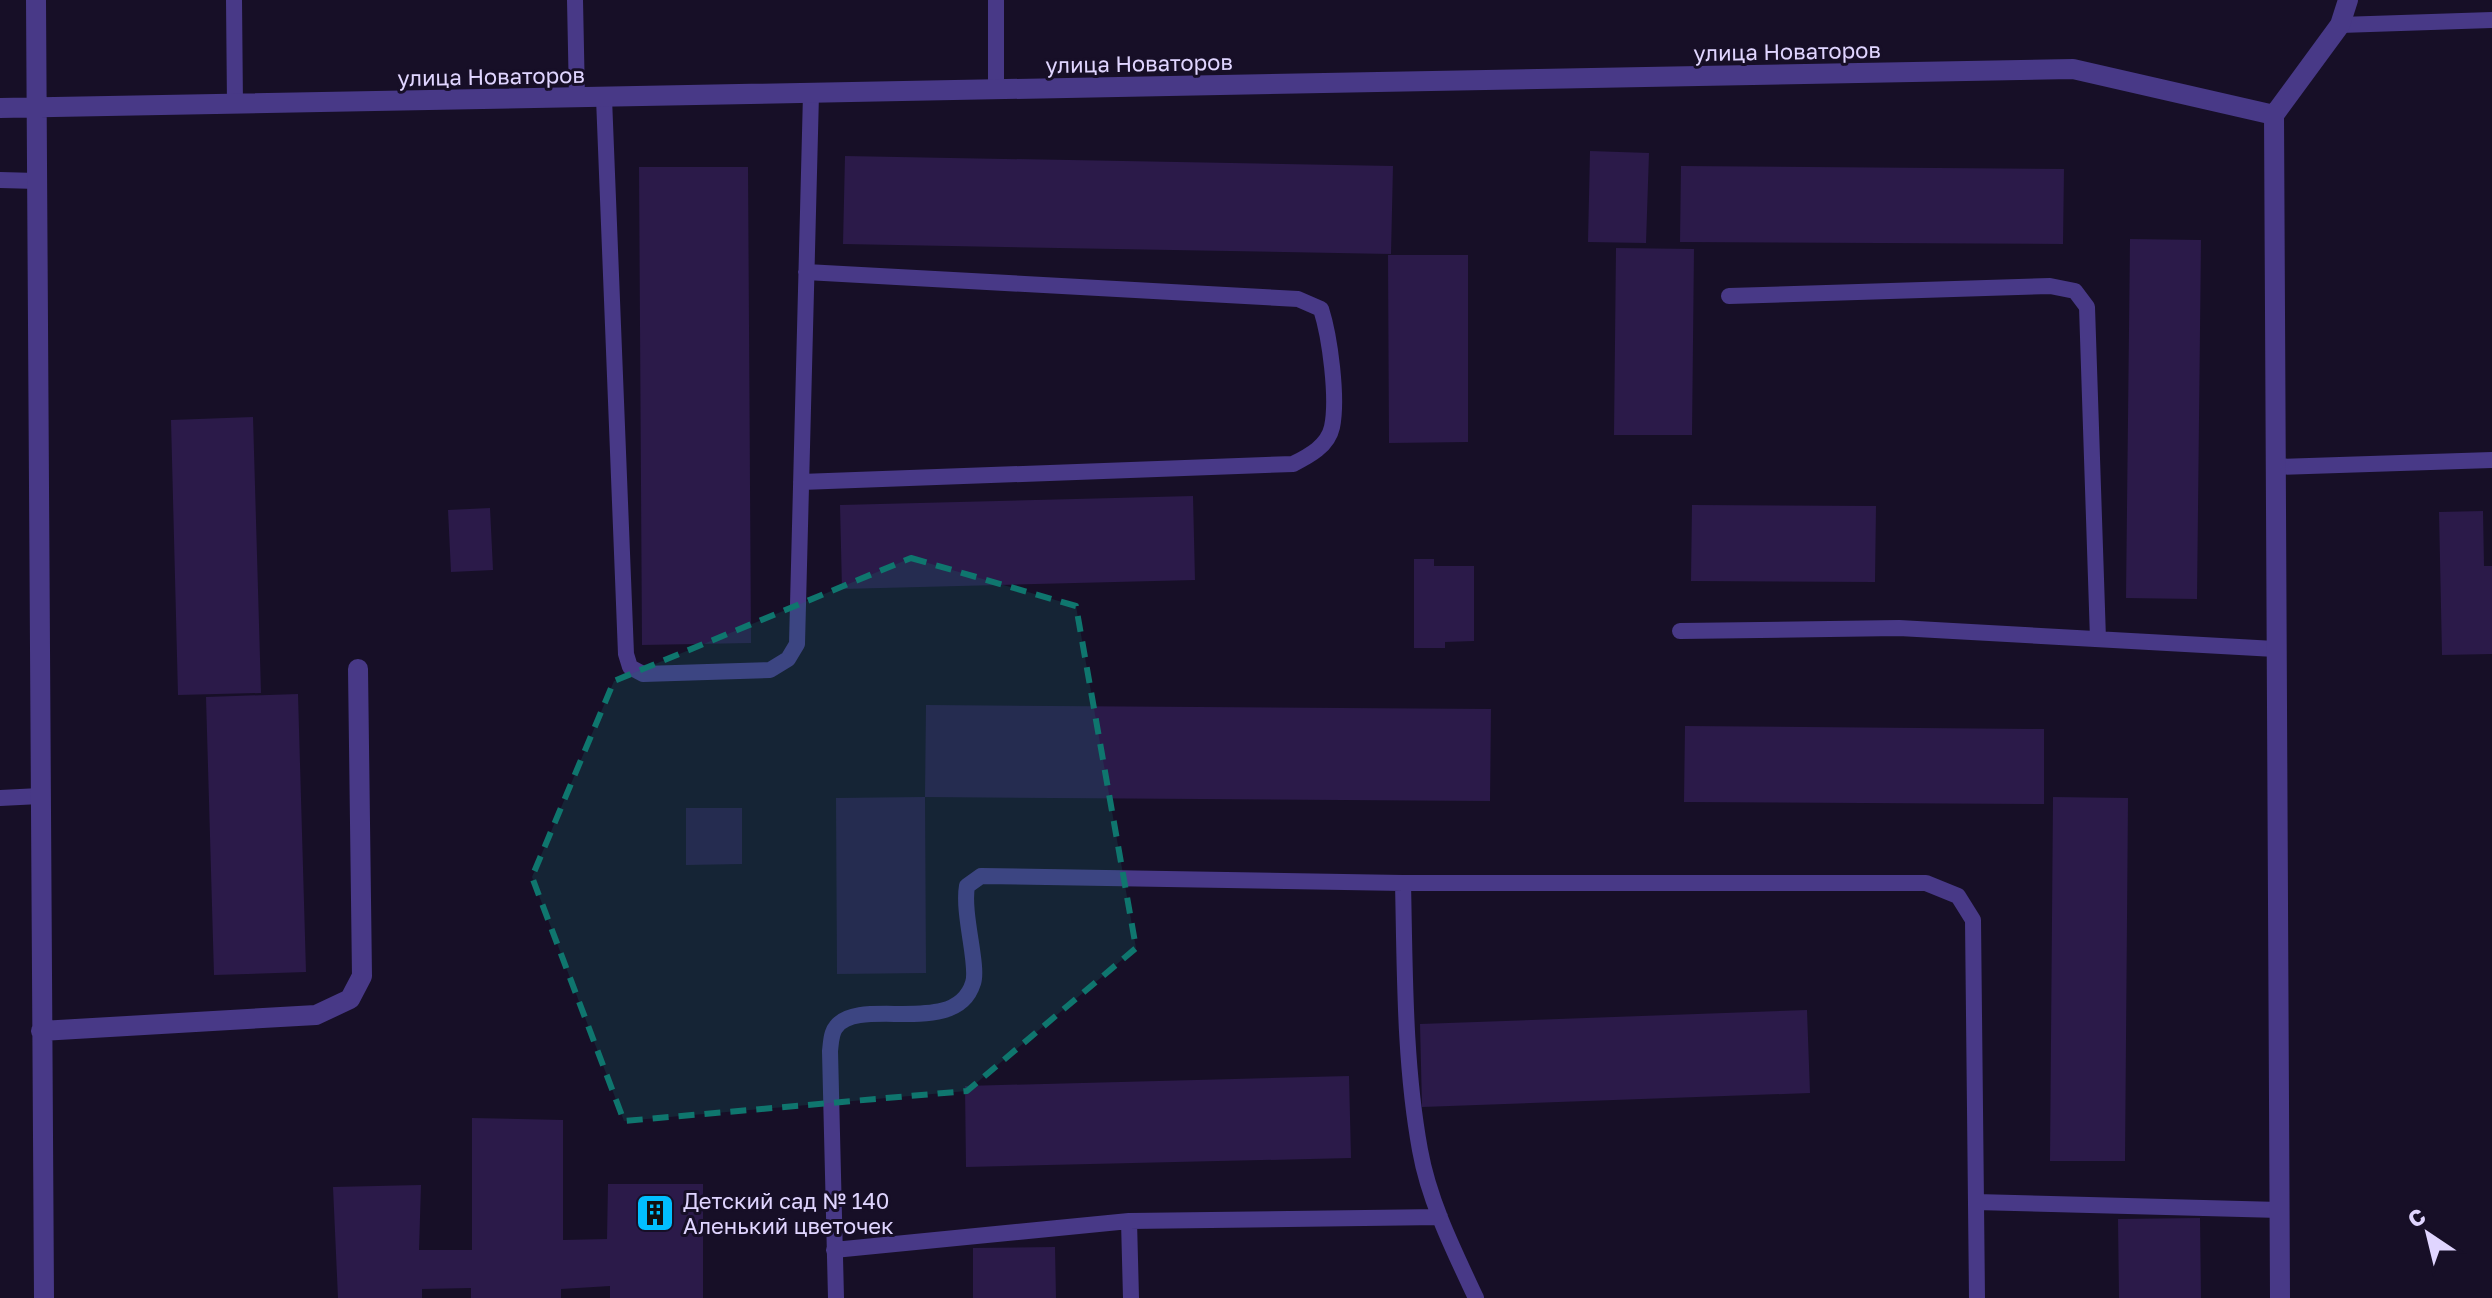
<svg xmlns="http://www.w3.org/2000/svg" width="2492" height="1298" font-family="'Golos Text',sans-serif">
<rect width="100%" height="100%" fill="#170f27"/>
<path fill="#2b1a49" d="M 1590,151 L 1649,153 L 1646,243 L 1588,242 Z
M 845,156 L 1393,166 L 1391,254 L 843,244 Z
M 1681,166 L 2064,169 L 2063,244 L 1680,242 Z
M 639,167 L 748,167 L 751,643 L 642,645 Z
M 2130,239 L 2201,240 L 2197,599 L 2126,598 Z
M 1616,248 L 1694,249 L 1692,435 L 1614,435 Z
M 1388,255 L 1468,255 L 1468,442 L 1389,443 Z
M 253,417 L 261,693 L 178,695 L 171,420 Z
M 1193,496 L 1195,580 L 842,589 L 840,505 Z
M 1692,505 L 1876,506 L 1875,582 L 1691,581 Z
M 490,508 L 493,570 L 451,572 L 448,510 Z
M 2483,511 L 2484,566 L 2492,566 L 2492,654 L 2442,655 L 2439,512 Z
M 1414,559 L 1434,559 L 1434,566 L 1474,566 L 1474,641 L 1445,642 L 1445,648 L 1414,648 Z
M 298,694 L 306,972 L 214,975 L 206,697 Z
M 926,705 L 1491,709 L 1490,801 L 925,797 Z
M 1685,726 L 2044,729 L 2044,804 L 1684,802 Z
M 925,797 L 926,973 L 837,974 L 836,798 Z
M 2053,797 L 2128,798 L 2125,1161 L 2050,1161 Z
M 686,808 L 742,808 L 742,864 L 686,865 Z
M 1807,1010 L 1810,1093 L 1422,1107 L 1420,1024 Z
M 1349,1076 L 1351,1158 L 966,1167 L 965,1086 Z
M 472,1118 L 563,1120 L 563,1240 L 607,1239 L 608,1184 L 703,1184 L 703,1298 L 610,1298 L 610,1286 L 561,1289 L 561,1298 L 471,1298 L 471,1288 L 422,1289 L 422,1298 L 338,1298 L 333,1187 L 421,1185 L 419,1250 L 472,1250 Z
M 2200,1218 L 2201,1298 L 2119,1298 L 2118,1219 Z
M 1055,1247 L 1056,1298 L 973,1298 L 973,1248 Z"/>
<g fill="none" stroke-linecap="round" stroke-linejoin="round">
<path stroke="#483987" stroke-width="16" d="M 234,0 L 235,105
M 575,0 L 577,98
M 996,0 L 996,90
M 2340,25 L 2492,20
M 604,98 L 626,654 L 630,667 L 643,674 L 770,670 L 788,659 L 797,644 L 811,94
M 0,180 L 37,181
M 1729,296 L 2050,286 L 2075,291 L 2087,307 L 2098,639
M 2275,467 L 2492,460
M 801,482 L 1293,464 C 1309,456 1328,446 1332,427 C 1338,398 1330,337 1321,309 L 1298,299 L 806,272
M 1680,631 L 1899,628 L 2275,649
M 0,798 L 40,796
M 1403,883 C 1405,971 1404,1062 1420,1150 C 1429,1201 1454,1251 1476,1298
M 1976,1202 L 2280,1210
M 1129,1221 L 1440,1217
M 834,1250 L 1129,1221 L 1131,1298
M 836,1298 L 830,1051 C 831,1043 831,1033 836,1027 C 859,995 956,1039 973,983 C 979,966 962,914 967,886 L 981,876 L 1403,883 L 1926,883 L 1958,896 L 1973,920 L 1977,1298"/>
<path stroke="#483987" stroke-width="20" d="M 36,0 L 44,1298
M 0,108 L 2073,69 L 2274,115
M 41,1031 L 316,1015 L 350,999 L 362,976 L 358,669
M 2280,1298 L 2274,115 L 2340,25 L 2348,0"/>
</g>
<path fill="#0f766e" fill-opacity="0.2" stroke="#0f766e" stroke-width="6" stroke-dasharray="16 10" stroke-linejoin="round" d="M 911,558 L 1076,606 L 1136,948 L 967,1091 L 624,1121 L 532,877 L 614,681 Z"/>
<defs>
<g id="building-square" transform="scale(2)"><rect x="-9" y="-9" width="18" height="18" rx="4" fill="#01bfff" stroke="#170f27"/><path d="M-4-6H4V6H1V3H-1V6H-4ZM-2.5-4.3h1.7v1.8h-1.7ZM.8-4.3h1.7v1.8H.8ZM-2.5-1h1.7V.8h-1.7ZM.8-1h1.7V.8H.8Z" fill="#111"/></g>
</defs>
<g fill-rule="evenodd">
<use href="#building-square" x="655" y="1213"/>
</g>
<g text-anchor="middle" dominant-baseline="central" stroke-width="6" stroke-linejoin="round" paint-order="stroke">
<g font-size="22" fill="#e0d5ff" stroke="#170f27">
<text transform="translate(1787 51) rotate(-1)">улица Новаторов</text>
<text transform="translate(1139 63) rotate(-1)">улица Новаторов</text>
<text transform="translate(491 76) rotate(-1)">улица Новаторов</text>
</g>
<g font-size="22" fill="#e0d5ff" stroke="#170f27" text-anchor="start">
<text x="683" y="1200">Детский сад № 140<tspan x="683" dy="25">Аленький цветочек</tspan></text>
</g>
</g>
<g transform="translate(2428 1234) rotate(325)" stroke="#170f27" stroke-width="6" paint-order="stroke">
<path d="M0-6L14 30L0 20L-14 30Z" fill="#e0d5ff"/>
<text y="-12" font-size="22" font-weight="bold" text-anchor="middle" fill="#e0d5ff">С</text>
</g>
</svg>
